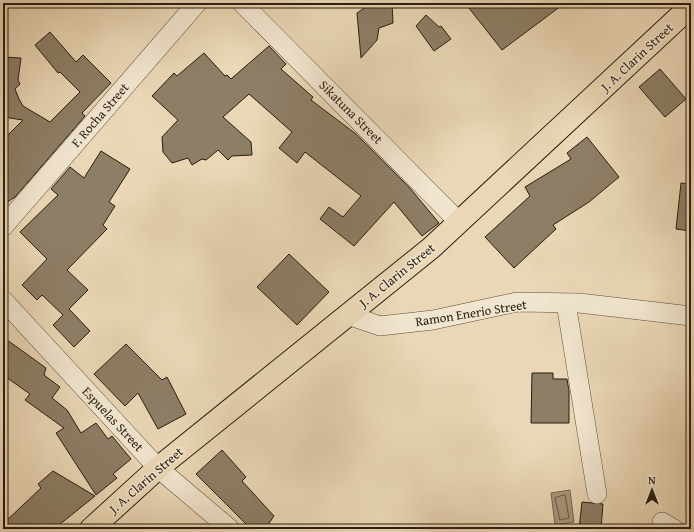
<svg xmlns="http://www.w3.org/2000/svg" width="694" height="532" font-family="'Gentium Book Plus',serif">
<rect width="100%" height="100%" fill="#ead7b5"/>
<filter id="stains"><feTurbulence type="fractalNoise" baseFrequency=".005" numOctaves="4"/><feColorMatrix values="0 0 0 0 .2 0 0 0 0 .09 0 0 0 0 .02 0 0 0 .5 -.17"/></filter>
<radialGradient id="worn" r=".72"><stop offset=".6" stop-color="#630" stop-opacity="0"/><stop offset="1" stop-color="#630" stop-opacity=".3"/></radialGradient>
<path fill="#a8987d" stroke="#756752" d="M 570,490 L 574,522 L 555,525 L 551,493 Z"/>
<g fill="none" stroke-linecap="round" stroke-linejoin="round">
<path stroke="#685a47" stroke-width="1" d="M 565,495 L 569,518 L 560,520 L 555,498 Z"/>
</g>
<path fill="#8d7e66" stroke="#291d11" d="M 392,3 L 393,23 L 379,28 L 377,40 L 361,58 L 357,13 L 369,5 Z
M 465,3 L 565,3 L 502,50 Z
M 426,15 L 439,27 L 441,26 L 451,39 L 434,51 L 416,26 Z
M 50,32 L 76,62 L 83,55 L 111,83 L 82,113 L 85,116 L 15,197 L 3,205 L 3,140 L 23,120 L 3,117 L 3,57 L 21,58 L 18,80 L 20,84 L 15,89 L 19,99 L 23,106 L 50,122 L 80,92 L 60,72 L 58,73 L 35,45 Z
M 269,46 L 286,64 L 281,69 L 313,97 L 311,100 L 356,134 L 409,187 L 439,223 L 422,236 L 394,202 L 354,246 L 320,219 L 329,207 L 343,217 L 361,196 L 305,152 L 297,163 L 279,148 L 292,132 L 249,94 L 223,117 L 251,142 L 252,155 L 232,156 L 228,160 L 218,150 L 206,160 L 202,159 L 192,165 L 188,158 L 172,163 L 163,152 L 162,137 L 178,120 L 152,96 L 174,73 L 177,76 L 204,53 L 225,76 L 227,75 L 231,79 Z
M 660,69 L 686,99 L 665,117 L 639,87 Z
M 587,137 L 619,177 L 589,202 L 553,225 L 556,229 L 514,268 L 485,237 L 530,196 L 525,187 L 571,159 L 567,153 Z
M 101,151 L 130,169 L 109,202 L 115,206 L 103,225 L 107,229 L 67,270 L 88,290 L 69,309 L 90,331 L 74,347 L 53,325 L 63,315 L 42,295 L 37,300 L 22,285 L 47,259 L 20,232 L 58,195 L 51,189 L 70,167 L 84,178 Z
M 681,183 L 691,184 L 691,231 L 676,229 Z
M 289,254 L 329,292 L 297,325 L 257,287 Z
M 3,337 L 46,368 L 44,375 L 60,387 L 52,398 L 67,410 L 81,433 L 96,423 L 108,439 L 112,436 L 131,459 L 113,474 L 117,478 L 96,495 L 56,433 L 64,428 L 25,400 L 30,394 L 3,375 Z
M 126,344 L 162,380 L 167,377 L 186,414 L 158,429 L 138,393 L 125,406 L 94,374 Z
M 532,373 L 553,373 L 553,379 L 567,379 L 569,391 L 569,423 L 531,423 Z
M 222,450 L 246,477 L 242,481 L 274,516 L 265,529 L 251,529 L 196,474 Z
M 53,471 L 95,496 L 54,529 L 3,529 L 3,524 L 41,488 L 38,484 Z
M 582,502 L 603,504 L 601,529 L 579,529 Z"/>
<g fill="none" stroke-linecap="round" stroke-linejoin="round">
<g stroke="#594c3a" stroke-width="20">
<path id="minor" d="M 242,3 L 459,222
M 3,227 L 197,3
M 3,300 L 158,468 L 230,529
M 566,303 L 597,494
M 348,315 L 380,326 L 433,320 L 517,302 L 579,303 L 691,316
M 662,522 L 674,529"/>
</g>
<g stroke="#291d11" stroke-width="24">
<path id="major" d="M 91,529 L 158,468 L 431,248 L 691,6"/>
</g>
<use href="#minor" stroke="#f1e5cf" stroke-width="19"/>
<use href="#major" stroke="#ead7b5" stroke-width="22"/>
</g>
<g text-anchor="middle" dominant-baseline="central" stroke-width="3" stroke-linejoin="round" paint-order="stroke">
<g font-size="13" fill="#291d11" stroke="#f1e5cf">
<text transform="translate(637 57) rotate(-43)">J. A. Clarin Street</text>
<text transform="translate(351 112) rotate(45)">Sikatuna Street</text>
<text transform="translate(100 115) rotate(-49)">F. Rocha Street</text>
<text transform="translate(397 275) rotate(-39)">J. A. Clarin Street</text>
<text transform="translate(471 313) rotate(-9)">Ramon Enerio Street</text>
<text transform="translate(113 419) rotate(47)">Espuelas Street</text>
<text transform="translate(146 480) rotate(-41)">J. A. Clarin Street</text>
</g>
</g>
<rect width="694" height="532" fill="none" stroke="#ead7b5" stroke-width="16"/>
<rect x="4" y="4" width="686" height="524" fill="none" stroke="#291d11" stroke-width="2"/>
<rect x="8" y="8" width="678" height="516" fill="none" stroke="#291d11"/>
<g transform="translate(652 490)" stroke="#f1e5cf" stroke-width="3" paint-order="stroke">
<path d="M0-3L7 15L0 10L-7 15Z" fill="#291d11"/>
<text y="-6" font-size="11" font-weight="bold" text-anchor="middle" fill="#291d11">N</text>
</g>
<rect width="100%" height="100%" filter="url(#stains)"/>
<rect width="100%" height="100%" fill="url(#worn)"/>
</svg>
